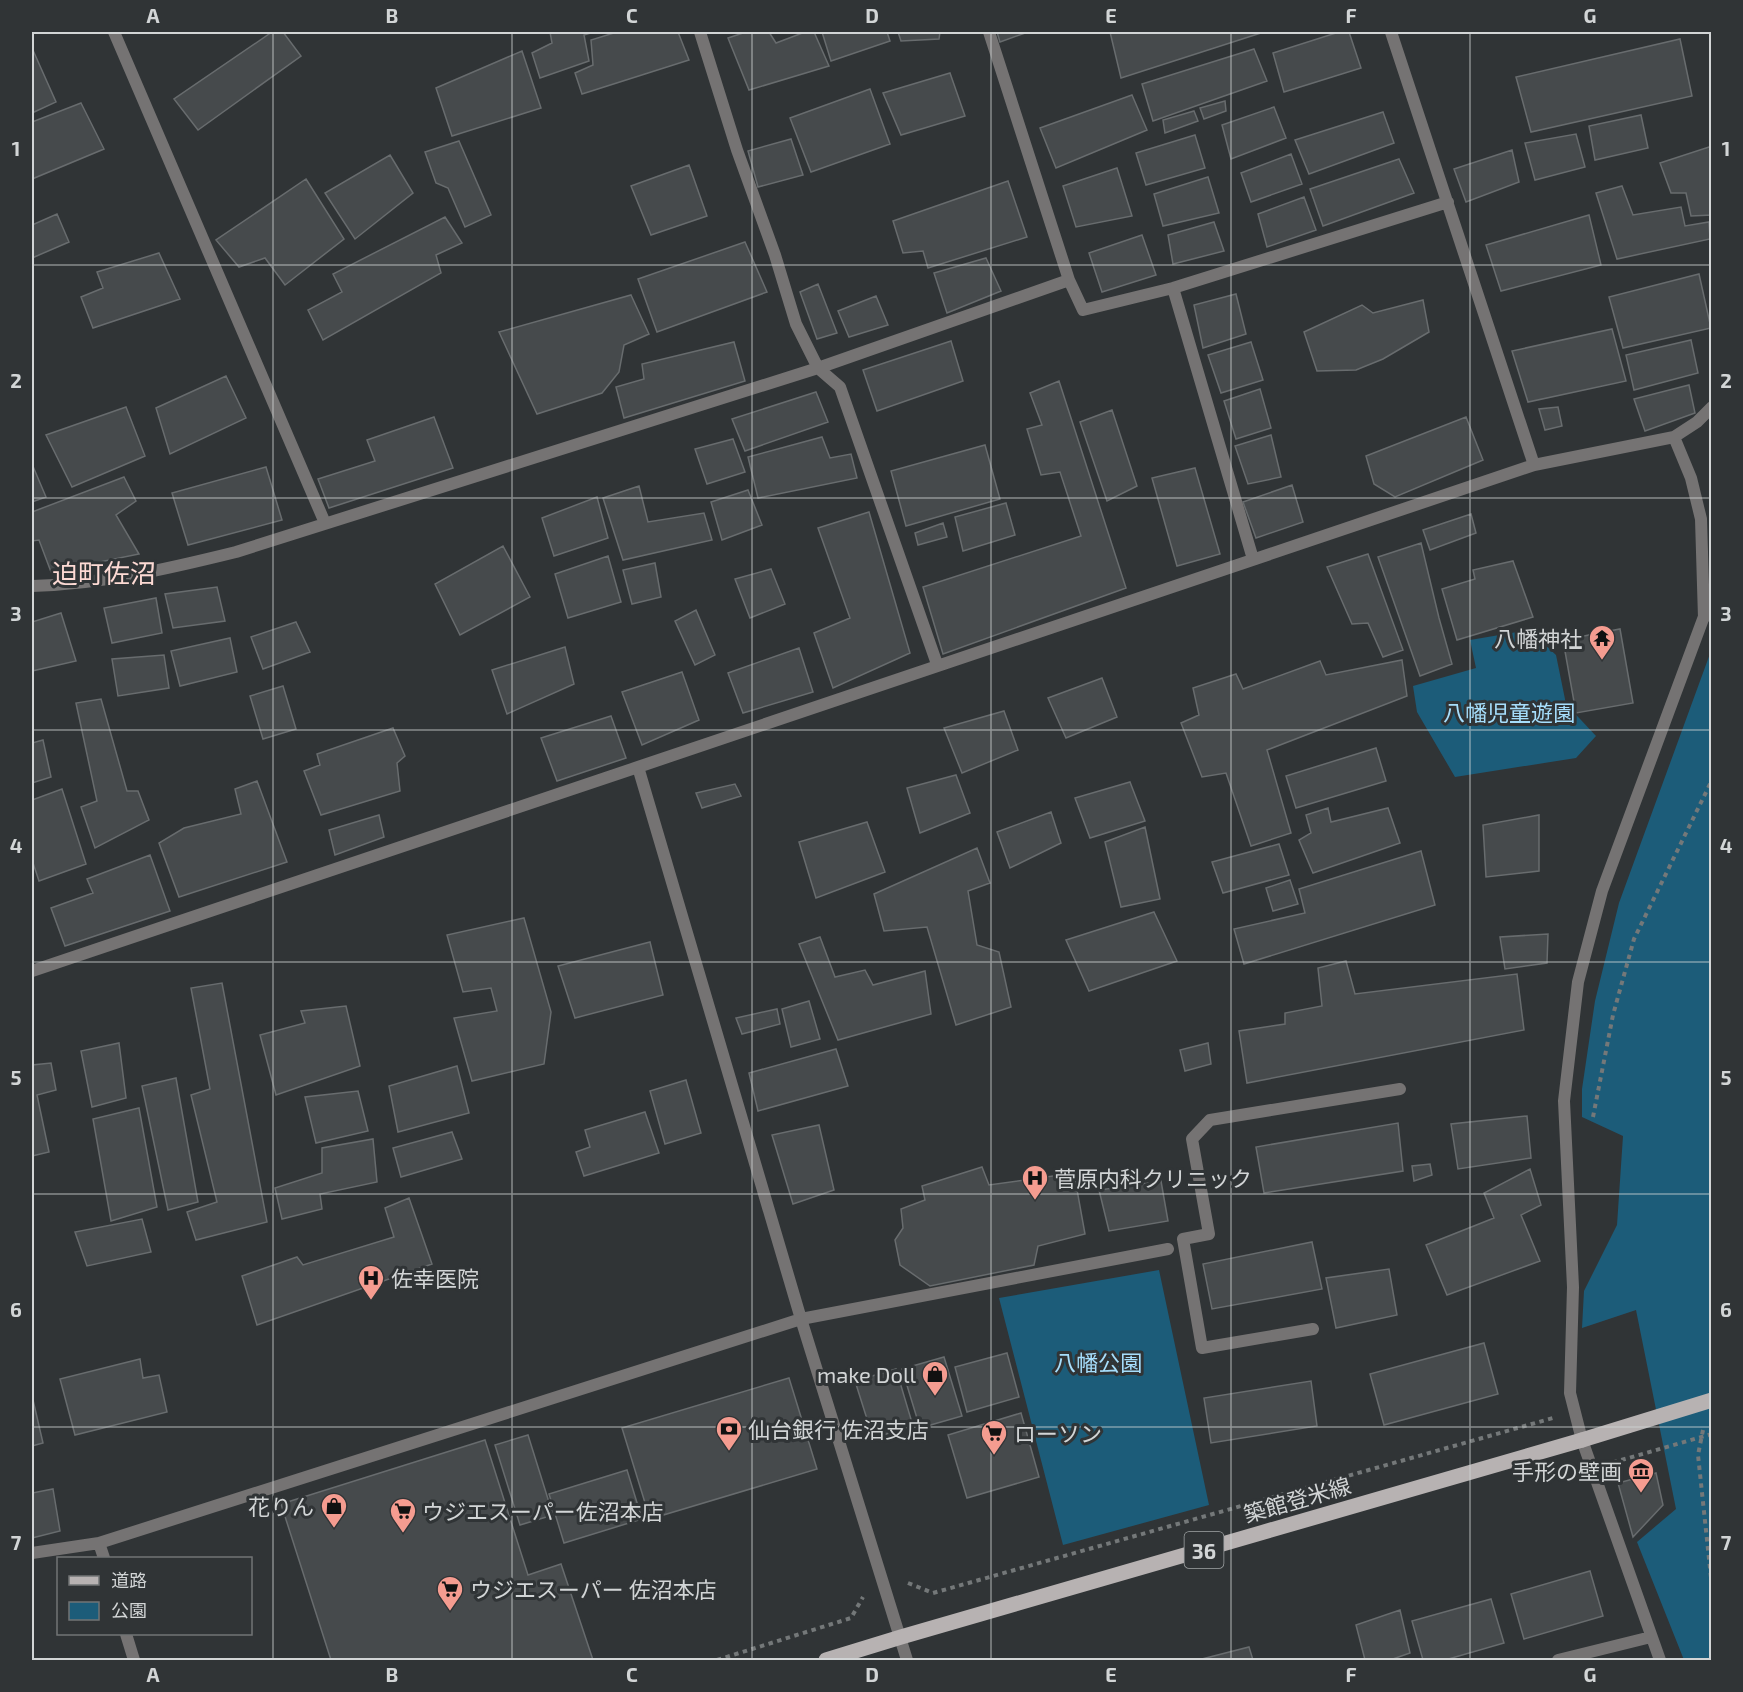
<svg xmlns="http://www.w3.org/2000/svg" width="1743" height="1692" font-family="'Exo 2','Noto Sans JP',sans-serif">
<rect width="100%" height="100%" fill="#303436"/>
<path fill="#1c5c79" d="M 1529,630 L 1556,655 L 1566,704 L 1596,736 L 1576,758 L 1455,777 L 1417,712 L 1413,686 L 1476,668 L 1470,640 Z
M 1711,651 L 1711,1660 L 1684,1660 L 1637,1542 L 1676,1509 L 1636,1310 L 1582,1328 L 1584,1291 L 1617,1225 L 1623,1136 L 1582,1117 L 1582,1089 L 1595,1001 L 1619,903 Z
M 1159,1270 L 1209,1505 L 1063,1545 L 999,1298 Z"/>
<path fill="#464a4c" stroke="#686c6e" stroke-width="1.5" d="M 272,32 L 283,32 L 301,56 L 198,130 L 174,99 Z
M 550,32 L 594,32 L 584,35 L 589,61 L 540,78 L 532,53 L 552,43 Z
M 617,32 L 678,32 L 689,60 L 582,94 L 575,73 L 593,65 L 591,40 Z
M 746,32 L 769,32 L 776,43 L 805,32 L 814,32 L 829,66 L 749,90 L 728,38 Z
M 822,32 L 887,32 L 890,41 L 831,61 Z
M 898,32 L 940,32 L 939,39 L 901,41 Z
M 997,32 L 1028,32 L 1000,42 Z
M 1110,32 L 1264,32 L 1121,78 Z
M 1339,32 L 1349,32 L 1361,68 L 1284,92 L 1273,53 Z
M 1680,39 L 1692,96 L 1531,132 L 1516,77 Z
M 32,48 L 56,102 L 32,113 Z
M 1254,49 L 1267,81 L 1153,121 L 1142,84 Z
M 522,51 L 541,108 L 452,136 L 436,88 Z
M 950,73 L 965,116 L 901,135 L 883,93 Z
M 870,89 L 890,144 L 811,172 L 790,118 Z
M 1132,95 L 1147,130 L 1056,168 L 1040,128 Z
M 1225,101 L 1226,111 L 1204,119 L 1200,108 Z
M 81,103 L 104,149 L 32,179 L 32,122 Z
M 1274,107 L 1286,138 L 1231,159 L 1222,125 Z
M 1194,111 L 1198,121 L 1165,133 L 1163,120 Z
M 1383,112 L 1394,143 L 1309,174 L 1295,140 Z
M 1641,115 L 1648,148 L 1595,160 L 1589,126 Z
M 1576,134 L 1585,167 L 1535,180 L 1525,143 Z
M 1195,135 L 1205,168 L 1146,185 L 1136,153 Z
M 791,139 L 803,175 L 758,187 L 748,151 Z
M 459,141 L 491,215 L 465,227 L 448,188 L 436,183 L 425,152 Z
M 1712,146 L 1712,215 L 1691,216 L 1686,193 L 1671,193 L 1660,163 Z
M 1512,150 L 1519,182 L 1466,202 L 1454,169 Z
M 1291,154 L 1302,184 L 1251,202 L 1241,173 Z
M 390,155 L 413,193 L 355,239 L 325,193 Z
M 1399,159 L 1414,193 L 1323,226 L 1310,189 Z
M 689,165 L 707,216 L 651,235 L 631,186 Z
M 1117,168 L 1132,216 L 1076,227 L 1063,186 Z
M 1208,177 L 1219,213 L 1163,226 L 1154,194 Z
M 306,179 L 344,239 L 285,285 L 265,258 L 239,267 L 216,240 Z
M 1008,181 L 1027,237 L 928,268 L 923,251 L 903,253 L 893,221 Z
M 1622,186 L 1633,215 L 1681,207 L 1685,226 L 1709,222 L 1710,239 L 1617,259 L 1596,193 Z
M 1304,197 L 1316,230 L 1267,247 L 1258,214 Z
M 57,214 L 69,242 L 32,258 L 32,225 Z
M 1589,215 L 1601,265 L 1501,291 L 1486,245 Z
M 445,217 L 462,243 L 436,255 L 441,273 L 323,340 L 308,310 L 342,292 L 333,274 Z
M 1214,222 L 1224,251 L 1173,264 L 1168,235 Z
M 1142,235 L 1156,275 L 1102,292 L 1089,253 Z
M 745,242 L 767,292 L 657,332 L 638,279 Z
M 159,253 L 180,299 L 93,328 L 81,297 L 103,288 L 97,272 Z
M 986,258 L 1001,291 L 947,313 L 934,273 Z
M 1699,274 L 1711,328 L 1623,348 L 1609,297 Z
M 818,284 L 837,333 L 817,339 L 800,292 Z
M 1236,294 L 1246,334 L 1203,348 L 1194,305 Z
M 631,295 L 649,334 L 624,345 L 619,372 L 602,393 L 537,414 L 499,332 Z
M 876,296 L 888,325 L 849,337 L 838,311 Z
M 1423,300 L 1429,332 L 1383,359 L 1356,370 L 1317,371 L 1304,332 L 1362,305 L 1373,313 Z
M 1612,329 L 1626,381 L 1528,402 L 1512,351 Z
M 1691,340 L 1698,373 L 1634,390 L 1626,355 Z
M 951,341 L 963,381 L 877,411 L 863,370 Z
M 734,342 L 745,381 L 624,418 L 616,387 L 644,379 L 642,364 Z
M 1251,342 L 1263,380 L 1221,393 L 1208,355 Z
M 226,376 L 246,418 L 170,454 L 156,408 Z
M 1059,381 L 1126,588 L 943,654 L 923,587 L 1081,536 L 1060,472 L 1041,475 L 1027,429 L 1042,425 L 1030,393 Z
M 1689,385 L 1695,413 L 1645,431 L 1634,399 Z
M 1260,389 L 1271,428 L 1236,439 L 1224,401 Z
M 816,392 L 828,422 L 745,451 L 732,419 Z
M 126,407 L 145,456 L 72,487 L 46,435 Z
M 1558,407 L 1562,426 L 1545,430 L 1539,409 Z
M 1112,410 L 1137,486 L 1107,501 L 1080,422 Z
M 434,417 L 453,468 L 329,508 L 318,479 L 375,461 L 367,440 Z
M 1466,417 L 1483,460 L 1395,497 L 1374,484 L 1366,456 Z
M 1271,435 L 1281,477 L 1248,484 L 1235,446 Z
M 822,437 L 830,458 L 851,454 L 857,478 L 758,498 L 748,457 Z
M 733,439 L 745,472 L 707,484 L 695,449 Z
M 985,445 L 1000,499 L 906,526 L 891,471 Z
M 32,464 L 46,497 L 32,502 Z
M 266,467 L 282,520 L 188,545 L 172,493 Z
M 1195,468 L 1220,554 L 1177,566 L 1152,478 Z
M 124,477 L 136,501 L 116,515 L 139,554 L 51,572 L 39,540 L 32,541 L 32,512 Z
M 1292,485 L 1303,522 L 1256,538 L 1243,502 Z
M 639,486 L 648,522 L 704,513 L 712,540 L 623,560 L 603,498 Z
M 748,490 L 762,525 L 722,540 L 711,502 Z
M 597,497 L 608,538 L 554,556 L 542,518 Z
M 1006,503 L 1015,535 L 963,551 L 955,517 Z
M 869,512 L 910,653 L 833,688 L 814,633 L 850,618 L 818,528 Z
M 1471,514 L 1476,533 L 1430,550 L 1423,530 Z
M 943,523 L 947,537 L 918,545 L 915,533 Z
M 1421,543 L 1439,618 L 1452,664 L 1420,676 L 1378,557 Z
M 503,546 L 530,597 L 460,635 L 435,584 Z
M 1368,554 L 1403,650 L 1383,657 L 1368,623 L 1352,624 L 1327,567 Z
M 608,556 L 621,602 L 568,618 L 555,574 Z
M 1513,561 L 1533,617 L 1457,640 L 1442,589 L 1475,579 L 1473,570 Z
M 655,563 L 661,597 L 632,604 L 623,570 Z
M 771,569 L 785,604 L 750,618 L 735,579 Z
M 217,587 L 225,621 L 173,628 L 165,594 Z
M 156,598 L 162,633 L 112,643 L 104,608 Z
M 696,610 L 715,655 L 695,665 L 675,621 Z
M 61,613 L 76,661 L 32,671 L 32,622 Z
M 296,622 L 310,652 L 263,669 L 251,637 Z
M 1620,629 L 1633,703 L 1576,713 L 1563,640 Z
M 230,638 L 237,672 L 180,686 L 171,651 Z
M 565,647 L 574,684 L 507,714 L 492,670 Z
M 799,648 L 813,692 L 743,713 L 728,673 Z
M 164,655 L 169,688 L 118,696 L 112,659 Z
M 1402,660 L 1407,696 L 1267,750 L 1291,833 L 1251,846 L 1226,773 L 1202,777 L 1181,723 L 1199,715 L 1193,688 L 1236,674 L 1243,689 L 1320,661 L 1326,675 Z
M 682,672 L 699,720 L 642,745 L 622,692 Z
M 1102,678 L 1117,717 L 1066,738 L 1048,698 Z
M 283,686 L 296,729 L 263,739 L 250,696 Z
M 101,699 L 127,791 L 138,791 L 149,820 L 95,848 L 81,807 L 97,801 L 76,703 Z
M 1004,711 L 1018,750 L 962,773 L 944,728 Z
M 611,716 L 626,758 L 557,781 L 541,738 Z
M 393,728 L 405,756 L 397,763 L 400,791 L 321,815 L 304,771 L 320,765 L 317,754 Z
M 43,740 L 51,777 L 32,783 L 32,743 Z
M 1376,748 L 1386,781 L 1296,808 L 1286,776 Z
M 956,775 L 970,813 L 920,833 L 907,788 Z
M 257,781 L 287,862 L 179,897 L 159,843 L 184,828 L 241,814 L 235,789 Z
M 1130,782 L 1145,821 L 1090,838 L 1075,798 Z
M 735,784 L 741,796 L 702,808 L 696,793 Z
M 62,789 L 86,864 L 39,881 L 32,860 L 32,800 Z
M 1328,808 L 1331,822 L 1388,808 L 1400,843 L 1313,873 L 1299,840 L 1311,833 L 1306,815 Z
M 1051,812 L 1061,843 L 1010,868 L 997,832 Z
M 379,815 L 384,837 L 335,855 L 329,830 Z
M 1539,815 L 1539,871 L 1486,877 L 1483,825 Z
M 867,822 L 885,872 L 816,898 L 799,842 Z
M 1145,827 L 1160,899 L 1121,907 L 1105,842 Z
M 1279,844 L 1289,875 L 1223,893 L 1212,862 Z
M 977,848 L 990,883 L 968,891 L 977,945 L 999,952 L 1011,1007 L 956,1025 L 927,927 L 884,931 L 874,894 Z
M 1421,851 L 1435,905 L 1244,964 L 1234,929 L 1305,913 L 1299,889 Z
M 150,855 L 170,911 L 65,946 L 51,908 L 93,893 L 87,879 Z
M 1290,880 L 1298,904 L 1273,911 L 1266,888 Z
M 1154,912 L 1177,961 L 1089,991 L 1066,940 Z
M 524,918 L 551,1012 L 544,1064 L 472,1081 L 454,1018 L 497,1011 L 491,988 L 463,992 L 447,935 Z
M 1548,934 L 1547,963 L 1505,969 L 1500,937 Z
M 820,937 L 835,977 L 865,970 L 873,985 L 925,971 L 931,1014 L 838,1040 L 799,944 Z
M 650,942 L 663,995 L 575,1018 L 558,966 Z
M 1346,961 L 1355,994 L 1517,974 L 1524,1030 L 1247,1083 L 1239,1031 L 1285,1024 L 1285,1013 L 1322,1006 L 1318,968 Z
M 222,983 L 267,1222 L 196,1240 L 187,1212 L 217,1202 L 191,1095 L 210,1089 L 191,988 Z
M 809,1001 L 820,1039 L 791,1047 L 782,1009 Z
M 346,1006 L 360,1066 L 276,1095 L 260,1035 L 305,1023 L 301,1011 Z
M 777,1009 L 780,1024 L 742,1034 L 736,1018 Z
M 119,1043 L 126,1098 L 92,1107 L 81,1051 Z
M 1208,1043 L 1211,1064 L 1185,1071 L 1180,1050 Z
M 836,1049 L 848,1086 L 758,1111 L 749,1073 Z
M 51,1063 L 56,1090 L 37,1095 L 49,1152 L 32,1156 L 32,1065 Z
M 457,1066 L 469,1113 L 398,1132 L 389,1086 Z
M 176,1078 L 198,1202 L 168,1210 L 142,1086 Z
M 686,1080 L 701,1133 L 665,1144 L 650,1091 Z
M 358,1091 L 368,1131 L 316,1143 L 305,1097 Z
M 139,1108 L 157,1207 L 111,1221 L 93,1119 Z
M 645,1112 L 659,1153 L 584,1176 L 576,1152 L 590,1147 L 585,1130 Z
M 1527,1116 L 1531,1158 L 1458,1169 L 1451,1124 Z
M 1398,1123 L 1403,1171 L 1264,1193 L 1256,1147 Z
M 819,1125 L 834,1190 L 793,1204 L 772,1135 Z
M 452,1132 L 462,1159 L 401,1177 L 393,1148 Z
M 373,1139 L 377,1182 L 320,1194 L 322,1209 L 282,1219 L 275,1188 L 322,1173 L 322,1148 Z
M 1430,1164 L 1432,1175 L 1414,1181 L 1412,1166 Z
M 982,1167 L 989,1185 L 1074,1173 L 1085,1234 L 1038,1246 L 1034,1265 L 930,1286 L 900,1265 L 895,1240 L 903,1228 L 901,1209 L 925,1200 L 922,1186 Z
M 1530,1169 L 1541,1205 L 1521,1215 L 1540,1261 L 1447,1295 L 1426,1245 L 1494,1218 L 1484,1193 Z
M 1161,1181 L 1168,1221 L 1109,1231 L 1099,1190 Z
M 409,1198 L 432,1264 L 257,1325 L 242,1276 L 297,1257 L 303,1265 L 394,1237 L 385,1208 Z
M 142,1219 L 151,1252 L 87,1266 L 75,1232 Z
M 1312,1242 L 1322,1289 L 1212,1309 L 1203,1264 Z
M 1389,1269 L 1397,1315 L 1336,1328 L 1326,1278 Z
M 1484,1343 L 1498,1394 L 1384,1425 L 1370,1374 Z
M 1007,1353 L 1019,1397 L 967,1412 L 955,1367 Z
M 944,1357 L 962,1416 L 920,1428 L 902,1369 Z
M 140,1359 L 143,1378 L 159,1375 L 167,1412 L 75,1435 L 60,1379 Z
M 896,1369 L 913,1426 L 873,1438 L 855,1381 Z
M 789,1378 L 817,1469 L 650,1519 L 622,1428 Z
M 1311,1381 L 1317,1426 L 1211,1443 L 1204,1398 Z
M 33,1400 L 43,1443 L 32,1446 L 32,1401 Z
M 1021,1413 L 1039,1477 L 967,1498 L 948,1435 Z
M 528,1435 L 553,1515 L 520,1525 L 495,1445 Z
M 485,1440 L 528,1575 L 561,1564 L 593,1660 L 331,1660 L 281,1504 Z
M 627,1470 L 642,1519 L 564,1543 L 549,1494 Z
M 1656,1473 L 1663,1505 L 1633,1537 L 1618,1483 Z
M 53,1489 L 60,1531 L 32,1538 L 32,1493 Z
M 1590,1571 L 1603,1616 L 1524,1639 L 1511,1594 Z
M 1491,1599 L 1504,1643 L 1445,1660 L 1423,1660 L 1412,1621 Z
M 1400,1610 L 1410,1653 L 1390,1660 L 1365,1660 L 1356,1625 Z
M 1249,1647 L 1253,1660 L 1198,1660 Z"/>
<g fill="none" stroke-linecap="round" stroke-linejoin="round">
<path stroke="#747879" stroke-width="4" stroke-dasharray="4.5 4.5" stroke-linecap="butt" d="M 1593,1117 L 1613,1015 L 1634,939 L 1712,780
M 1703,1430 L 1698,1455 L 1712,1587
M 908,1583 L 933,1593 L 1553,1418
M 717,1660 L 851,1618 L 863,1597"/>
<path stroke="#757373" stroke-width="12" d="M 1313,1329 L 1202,1348 L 1183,1239 L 1209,1234 L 1192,1139 L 1210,1120 L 1400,1089"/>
<path stroke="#757373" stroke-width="12" d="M 114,32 L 325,523
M 700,32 L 737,150 L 775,255 L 796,324 L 818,368 L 840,387 L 937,664
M 989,32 L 1069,280
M 1391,32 L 1534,465
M 1173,288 L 1253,559
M 1674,437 L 1697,422 L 1712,407
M 32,586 C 103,584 167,569 236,552 L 818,368 L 1069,280 L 1083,310 L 1173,288 L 1448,202
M 32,971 L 638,767
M 99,1543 L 104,1558
M 32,1553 L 99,1543 L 801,1319 L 1168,1249
M 126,1634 L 134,1660
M 907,1660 L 801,1319 L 638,767 L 1534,465 L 1674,437 L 1691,478 L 1701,519 L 1704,618
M 1558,1660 L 1651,1637
M 1660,1660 L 1582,1440 L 1570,1393 L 1573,1287 L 1564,1101 L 1578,982 L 1602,891 L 1706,611"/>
<path stroke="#b7b2b2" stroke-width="15" d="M 826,1660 L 901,1637 L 1582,1440"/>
<path stroke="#747879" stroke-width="4" stroke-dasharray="4.5 4.5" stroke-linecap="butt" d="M 1604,1465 L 1712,1434"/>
<path stroke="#b7b2b2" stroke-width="15" d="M 1582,1440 L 1712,1400"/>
</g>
<path fill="none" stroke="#d2d5d6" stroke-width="1.5" stroke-opacity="0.55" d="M 273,32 L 273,1660M 512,32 L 512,1660M 752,32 L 752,1660M 991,32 L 991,1660M 1231,32 L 1231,1660M 1470,32 L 1470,1660M 32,265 L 1712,265M 32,498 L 1712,498M 32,730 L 1712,730M 32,962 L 1712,962M 32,1194 L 1712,1194M 32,1427 L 1712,1427"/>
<defs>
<g id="temple-pin" transform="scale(1.35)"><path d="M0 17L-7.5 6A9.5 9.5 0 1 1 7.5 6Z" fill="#f59c90" stroke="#303436"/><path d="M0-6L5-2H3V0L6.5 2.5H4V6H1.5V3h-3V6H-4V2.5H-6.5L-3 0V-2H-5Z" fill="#111"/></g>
<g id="hospital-pin" transform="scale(1.35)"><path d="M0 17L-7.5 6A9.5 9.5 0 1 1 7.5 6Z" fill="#f59c90" stroke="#303436"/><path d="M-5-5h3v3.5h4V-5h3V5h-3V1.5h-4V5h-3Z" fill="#111"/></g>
<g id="shop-pin" transform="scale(1.35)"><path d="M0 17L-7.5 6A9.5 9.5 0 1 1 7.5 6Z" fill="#f59c90" stroke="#303436"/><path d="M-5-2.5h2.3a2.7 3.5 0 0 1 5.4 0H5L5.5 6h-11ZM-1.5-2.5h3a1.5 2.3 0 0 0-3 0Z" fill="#111"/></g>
<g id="bank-pin" transform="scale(1.35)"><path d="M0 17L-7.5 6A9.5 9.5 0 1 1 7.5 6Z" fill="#f59c90" stroke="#303436"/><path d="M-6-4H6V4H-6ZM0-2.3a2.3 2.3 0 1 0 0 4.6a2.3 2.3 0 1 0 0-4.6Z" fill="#111"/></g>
<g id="supermarket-pin" transform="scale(1.35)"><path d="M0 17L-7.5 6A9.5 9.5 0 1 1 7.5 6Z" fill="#f59c90" stroke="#303436"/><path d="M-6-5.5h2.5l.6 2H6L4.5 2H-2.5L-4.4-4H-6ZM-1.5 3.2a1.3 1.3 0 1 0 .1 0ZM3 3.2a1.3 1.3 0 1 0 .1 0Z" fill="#111"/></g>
<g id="museum-pin" transform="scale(1.35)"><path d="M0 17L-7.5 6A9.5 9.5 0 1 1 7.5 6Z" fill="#f59c90" stroke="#303436"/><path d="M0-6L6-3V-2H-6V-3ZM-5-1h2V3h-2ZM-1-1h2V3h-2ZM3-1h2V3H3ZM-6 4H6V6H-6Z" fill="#111"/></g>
</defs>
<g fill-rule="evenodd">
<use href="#temple-pin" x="1602" y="638"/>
<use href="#hospital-pin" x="1035" y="1178"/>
<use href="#hospital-pin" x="371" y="1278"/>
<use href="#shop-pin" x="935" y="1374"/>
<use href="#bank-pin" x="729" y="1429"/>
<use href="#supermarket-pin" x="994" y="1433"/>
<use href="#museum-pin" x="1641" y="1471"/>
<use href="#shop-pin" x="334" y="1506"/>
<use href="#supermarket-pin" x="403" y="1511"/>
<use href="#supermarket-pin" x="450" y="1589"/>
</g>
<g text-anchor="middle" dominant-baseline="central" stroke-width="6" stroke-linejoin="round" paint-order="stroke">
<rect fill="#303436" stroke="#a1a5a6" stroke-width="1.5" x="1184.5" y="1532" width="39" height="36" rx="4.5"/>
<g font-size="21" font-weight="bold" fill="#d2d5d6">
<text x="1204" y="1550">36</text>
</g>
<g font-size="22" fill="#d2d5d6" stroke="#303436" text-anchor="start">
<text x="1582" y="638" text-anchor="end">八幡神社</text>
<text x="1054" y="1178">菅原内科クリニック</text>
<text x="391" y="1278">佐幸医院</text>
<text x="916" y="1374" text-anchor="end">make Doll</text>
<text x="748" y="1429">仙台銀行 佐沼支店</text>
<text x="1014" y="1433">ローソン</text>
<text x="1622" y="1471" text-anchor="end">手形の壁画</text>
<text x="314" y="1506" text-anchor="end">花りん</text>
<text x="422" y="1511">ウジエスーパー佐沼本店</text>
<text x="470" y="1589">ウジエスーパー 佐沼本店</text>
</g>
<g font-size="22" fill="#a6defc" stroke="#303436">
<text x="1509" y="712">八幡児童遊園</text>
<text x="1098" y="1362">八幡公園</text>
</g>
<g font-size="22" fill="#d2d5d6" stroke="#303436">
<text transform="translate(1297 1499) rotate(-16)">築館登米線</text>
</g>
<g font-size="26" fill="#fddad4" stroke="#303436">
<text x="104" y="572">迫町佐沼</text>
</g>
</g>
<rect width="1743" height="1692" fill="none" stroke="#303436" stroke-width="66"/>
<rect x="57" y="1557" width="195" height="78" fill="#303436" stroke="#717476" stroke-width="1.5"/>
<rect x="69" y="1576" width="30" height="9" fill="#b7b2b2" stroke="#717476" stroke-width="1.5"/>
<text x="111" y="1587" font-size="18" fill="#d2d5d6">道路</text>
<rect x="69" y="1602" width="30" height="18" fill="#1c5c79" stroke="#717476" stroke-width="1.5"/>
<text x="111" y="1617" font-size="18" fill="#d2d5d6">公園</text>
<rect x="33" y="33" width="1677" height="1626" fill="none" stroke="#d2d5d6" stroke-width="2"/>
<g font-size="20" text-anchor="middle" font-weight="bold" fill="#d2d5d6">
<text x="153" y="23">A</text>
<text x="392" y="23">B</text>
<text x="632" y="23">C</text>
<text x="872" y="23">D</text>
<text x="1111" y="23">E</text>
<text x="1351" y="23">F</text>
<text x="1590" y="23">G</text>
<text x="16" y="156">1</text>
<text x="1726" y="156">1</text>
<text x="16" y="388">2</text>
<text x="1726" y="388">2</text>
<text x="16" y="621">3</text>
<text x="1726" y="621">3</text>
<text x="16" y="853">4</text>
<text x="1726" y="853">4</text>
<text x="16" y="1085">5</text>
<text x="1726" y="1085">5</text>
<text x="16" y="1317">6</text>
<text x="1726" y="1317">6</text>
<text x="16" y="1550">7</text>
<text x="1726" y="1550">7</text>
<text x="153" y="1682">A</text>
<text x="392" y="1682">B</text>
<text x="632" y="1682">C</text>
<text x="872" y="1682">D</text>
<text x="1111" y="1682">E</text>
<text x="1351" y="1682">F</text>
<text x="1590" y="1682">G</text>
</g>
</svg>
